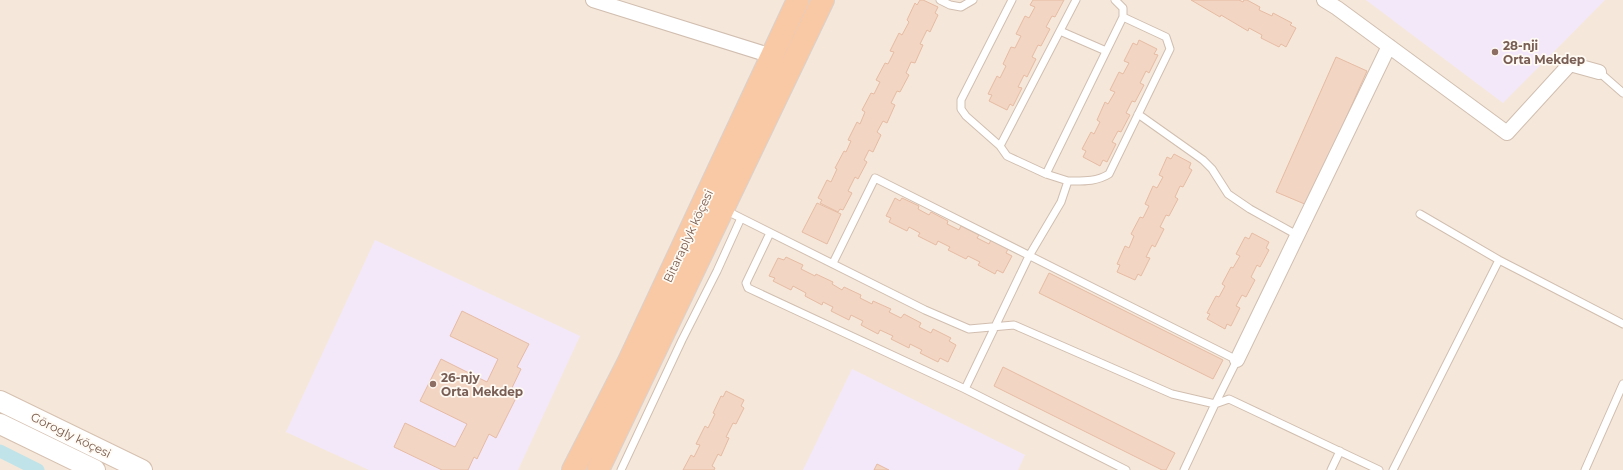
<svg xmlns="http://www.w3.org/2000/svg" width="1623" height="470" font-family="Montserrat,sans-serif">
<rect width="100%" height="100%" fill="#fdf6ec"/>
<path fill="#f5e8da" d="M 0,0 L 1623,0 L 1623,470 L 0,470 Z"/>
<path fill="#f3e8fa" d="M 1366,0 L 1605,0 L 1503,103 Z
M 375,240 L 580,336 L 518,470 L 369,470 L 286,432 Z
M 852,369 L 1025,455 L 1018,470 L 803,470 Z"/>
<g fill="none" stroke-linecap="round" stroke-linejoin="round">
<path stroke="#bfe3e8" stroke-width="13" d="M 0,451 L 38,470"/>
</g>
<path fill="#f3d5c3" stroke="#e6bba3" d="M 920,0 L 923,0 L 938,7 L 935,13 L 938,15 L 930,32 L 927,30 L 920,44 L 923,45 L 915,63 L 911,62 L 906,73 L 909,75 L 900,92 L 897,91 L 891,103 L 895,105 L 887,123 L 883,121 L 877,132 L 881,135 L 873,152 L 869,150 L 864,160 L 867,162 L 858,179 L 855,177 L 848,191 L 852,193 L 843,210 L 840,209 L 838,212 L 820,203 L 822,200 L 818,198 L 827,180 L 831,182 L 837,169 L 835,168 L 844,151 L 846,152 L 851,141 L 848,140 L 857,122 L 860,124 L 865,112 L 862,110 L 871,93 L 874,94 L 880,82 L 876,80 L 885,63 L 888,64 L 894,52 L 890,51 L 899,33 L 902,35 L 909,22 L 907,20 L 915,3 L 917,5 Z
M 1033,0 L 1064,0 L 1055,17 L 1052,16 L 1046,27 L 1050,29 L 1041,46 L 1038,45 L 1032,57 L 1036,59 L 1027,77 L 1024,75 L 1018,87 L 1022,88 L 1013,106 L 1010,104 L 1007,110 L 989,101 L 992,95 L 988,94 L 997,76 L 1000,78 L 1006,66 L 1003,64 L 1011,47 L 1015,48 L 1021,36 L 1016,34 L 1025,16 L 1029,18 L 1035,7 L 1030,5 Z
M 1191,0 L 1239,0 L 1243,2 L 1244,0 L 1247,0 L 1260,7 L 1259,10 L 1272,16 L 1273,13 L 1292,23 L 1290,25 L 1296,28 L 1286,47 L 1281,44 L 1279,47 L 1261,38 L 1262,35 L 1249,28 L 1248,31 L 1221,15 L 1220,17 Z
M 1139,40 L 1157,49 L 1154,54 L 1158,55 L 1149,73 L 1146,71 L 1140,83 L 1144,85 L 1135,102 L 1132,101 L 1126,113 L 1130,115 L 1121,132 L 1118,131 L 1112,142 L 1116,144 L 1107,162 L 1103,160 L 1100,166 L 1083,157 L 1086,151 L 1082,149 L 1091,132 L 1094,134 L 1100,122 L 1097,120 L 1105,102 L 1108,104 L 1115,92 L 1110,90 L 1119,72 L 1123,74 L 1129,63 L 1124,61 L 1133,43 L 1137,45 Z
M 1336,57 L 1367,71 L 1307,205 L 1276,192 Z
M 1174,154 L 1191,163 L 1189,168 L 1192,170 L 1183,187 L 1180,186 L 1175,197 L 1178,199 L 1169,216 L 1166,215 L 1160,227 L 1164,229 L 1155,247 L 1152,245 L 1146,257 L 1150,258 L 1141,276 L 1138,274 L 1135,280 L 1117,272 L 1120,265 L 1117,264 L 1125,246 L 1129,248 L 1134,236 L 1131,234 L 1140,217 L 1143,218 L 1149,206 L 1145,204 L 1153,186 L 1157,188 L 1163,177 L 1159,175 L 1167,157 L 1171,159 Z
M 895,198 L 900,201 L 902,198 L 919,206 L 918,209 L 929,215 L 931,212 L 948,221 L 947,224 L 959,230 L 961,226 L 979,235 L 977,238 L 989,244 L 991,240 L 1008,249 L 1006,253 L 1012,256 L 1003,273 L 997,270 L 995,274 L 978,265 L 980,262 L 968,256 L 966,259 L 948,250 L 950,247 L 938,241 L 936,245 L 918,236 L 920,233 L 909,227 L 907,231 L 889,222 L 891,218 L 886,216 Z
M 817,203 L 841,214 L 827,244 L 802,232 Z
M 1252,233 L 1269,242 L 1266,248 L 1269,250 L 1260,267 L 1257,265 L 1251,277 L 1255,280 L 1246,297 L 1242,295 L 1236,306 L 1240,308 L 1231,326 L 1227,324 L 1225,329 L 1207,319 L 1210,314 L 1207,313 L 1216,296 L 1219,297 L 1225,286 L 1222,284 L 1231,267 L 1233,268 L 1240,256 L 1236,254 L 1245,237 L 1249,239 Z
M 786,257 L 803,265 L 801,269 L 815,276 L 816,274 L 833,282 L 832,284 L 842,290 L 844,287 L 861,295 L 860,298 L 872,304 L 873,301 L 891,309 L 889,312 L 901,318 L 904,314 L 921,323 L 919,327 L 931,333 L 933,329 L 951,338 L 949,341 L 956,345 L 948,362 L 940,358 L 938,362 L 920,353 L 922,350 L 910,344 L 909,348 L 891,339 L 893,336 L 880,330 L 878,334 L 861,325 L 863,321 L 851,315 L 849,320 L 831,311 L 833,307 L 823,302 L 822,305 L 805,296 L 806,293 L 793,286 L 791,290 L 773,281 L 775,278 L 769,276 L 778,258 L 784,260 Z
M 1049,273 L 1223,360 L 1213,379 L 1039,293 Z
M 462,311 L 529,344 L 517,367 L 521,369 L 510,392 L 517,396 L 496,438 L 489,434 L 477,459 L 474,457 L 468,470 L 442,470 L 394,447 L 405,423 L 455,447 L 467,424 L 420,401 L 441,359 L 487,382 L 498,359 L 450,336 Z
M 1003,367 L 1175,453 L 1166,470 L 1162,470 L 994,386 Z
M 726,391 L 744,400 L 741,406 L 744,408 L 736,424 L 733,423 L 726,437 L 729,438 L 721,456 L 718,454 L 712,466 L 715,468 L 714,470 L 683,470 L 691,455 L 694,457 L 700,445 L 696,444 L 705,426 L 708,428 L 715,414 L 713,413 L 721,396 L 723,397 Z
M 877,464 L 889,470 L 874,470 Z"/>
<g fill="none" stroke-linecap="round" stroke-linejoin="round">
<g stroke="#d1beb0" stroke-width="9">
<path id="service" d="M 940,0 L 950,5 L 961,7 L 973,0
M 1060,31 L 1106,51
M 1599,72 L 1623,93
M 1138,114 L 1203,160 L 1212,169 L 1228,194 L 1250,209 L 1297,235
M 1000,146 L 966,116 L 961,109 L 961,100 L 1012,0
M 1046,174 L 1123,17 L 1123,8 L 1115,0
M 1068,181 C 1083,181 1096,182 1109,174 L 1170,49 L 1166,37 L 1123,17
M 725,210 L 925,310 L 969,329 L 1014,325 L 1172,394 L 1215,404 L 1184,470
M 1420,214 L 1499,260 L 1623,324
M 770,233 L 746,283 L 748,288 L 965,389 L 1029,256 L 1061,202 L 1068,181 L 1046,174 L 1007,156 L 1000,146 L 1076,0
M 833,263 L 875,178 L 1237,360 L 1215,404
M 965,389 L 1126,470
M 1215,404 L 1229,399 L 1379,470
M 621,470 L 682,340 L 717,271 L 741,218
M 1331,470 L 1340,451
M 1393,470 L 1499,260
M 1585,470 L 1623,384"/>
</g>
<g stroke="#d1beb0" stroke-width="16">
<path id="minor" d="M 593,0 L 772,56
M 1324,0 L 1337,8 L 1507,133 L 1570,64 L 1599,72
M 1237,360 L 1389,46"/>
</g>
<g stroke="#d6c0b0" stroke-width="22">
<path id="secondary" d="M 0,401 L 142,470
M 0,424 L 95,470"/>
</g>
<g stroke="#dad1cd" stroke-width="24">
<path id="trunk" d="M 573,470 L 628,363 L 798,0
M 598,470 L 823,0"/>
</g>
<use href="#service" stroke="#fff" stroke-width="7"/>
<use href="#minor" stroke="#fff" stroke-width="14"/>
<use href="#secondary" stroke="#fff" stroke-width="20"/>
<use href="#trunk" stroke="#f9c8a4" stroke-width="22"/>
</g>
<g fill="#8d6e63" stroke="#fffaf3" stroke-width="1.5">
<circle cx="1495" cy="52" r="4"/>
<circle cx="433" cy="384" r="4"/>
</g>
<g text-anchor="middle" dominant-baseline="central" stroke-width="3.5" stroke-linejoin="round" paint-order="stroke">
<g font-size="12" font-weight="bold" fill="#785e54" stroke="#fffaf3" text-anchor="start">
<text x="1503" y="45">28-nji<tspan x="1503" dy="14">Orta Mekdep</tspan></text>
<text x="441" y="377">26-njy<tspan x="441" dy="14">Orta Mekdep</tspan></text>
</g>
<g font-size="12" fill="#7a5c4d" stroke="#fffaf3">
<text transform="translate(688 236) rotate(-65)">Bitaraplyk köçesi</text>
<text transform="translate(71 435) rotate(26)">Görogly köçesi</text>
</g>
</g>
</svg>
